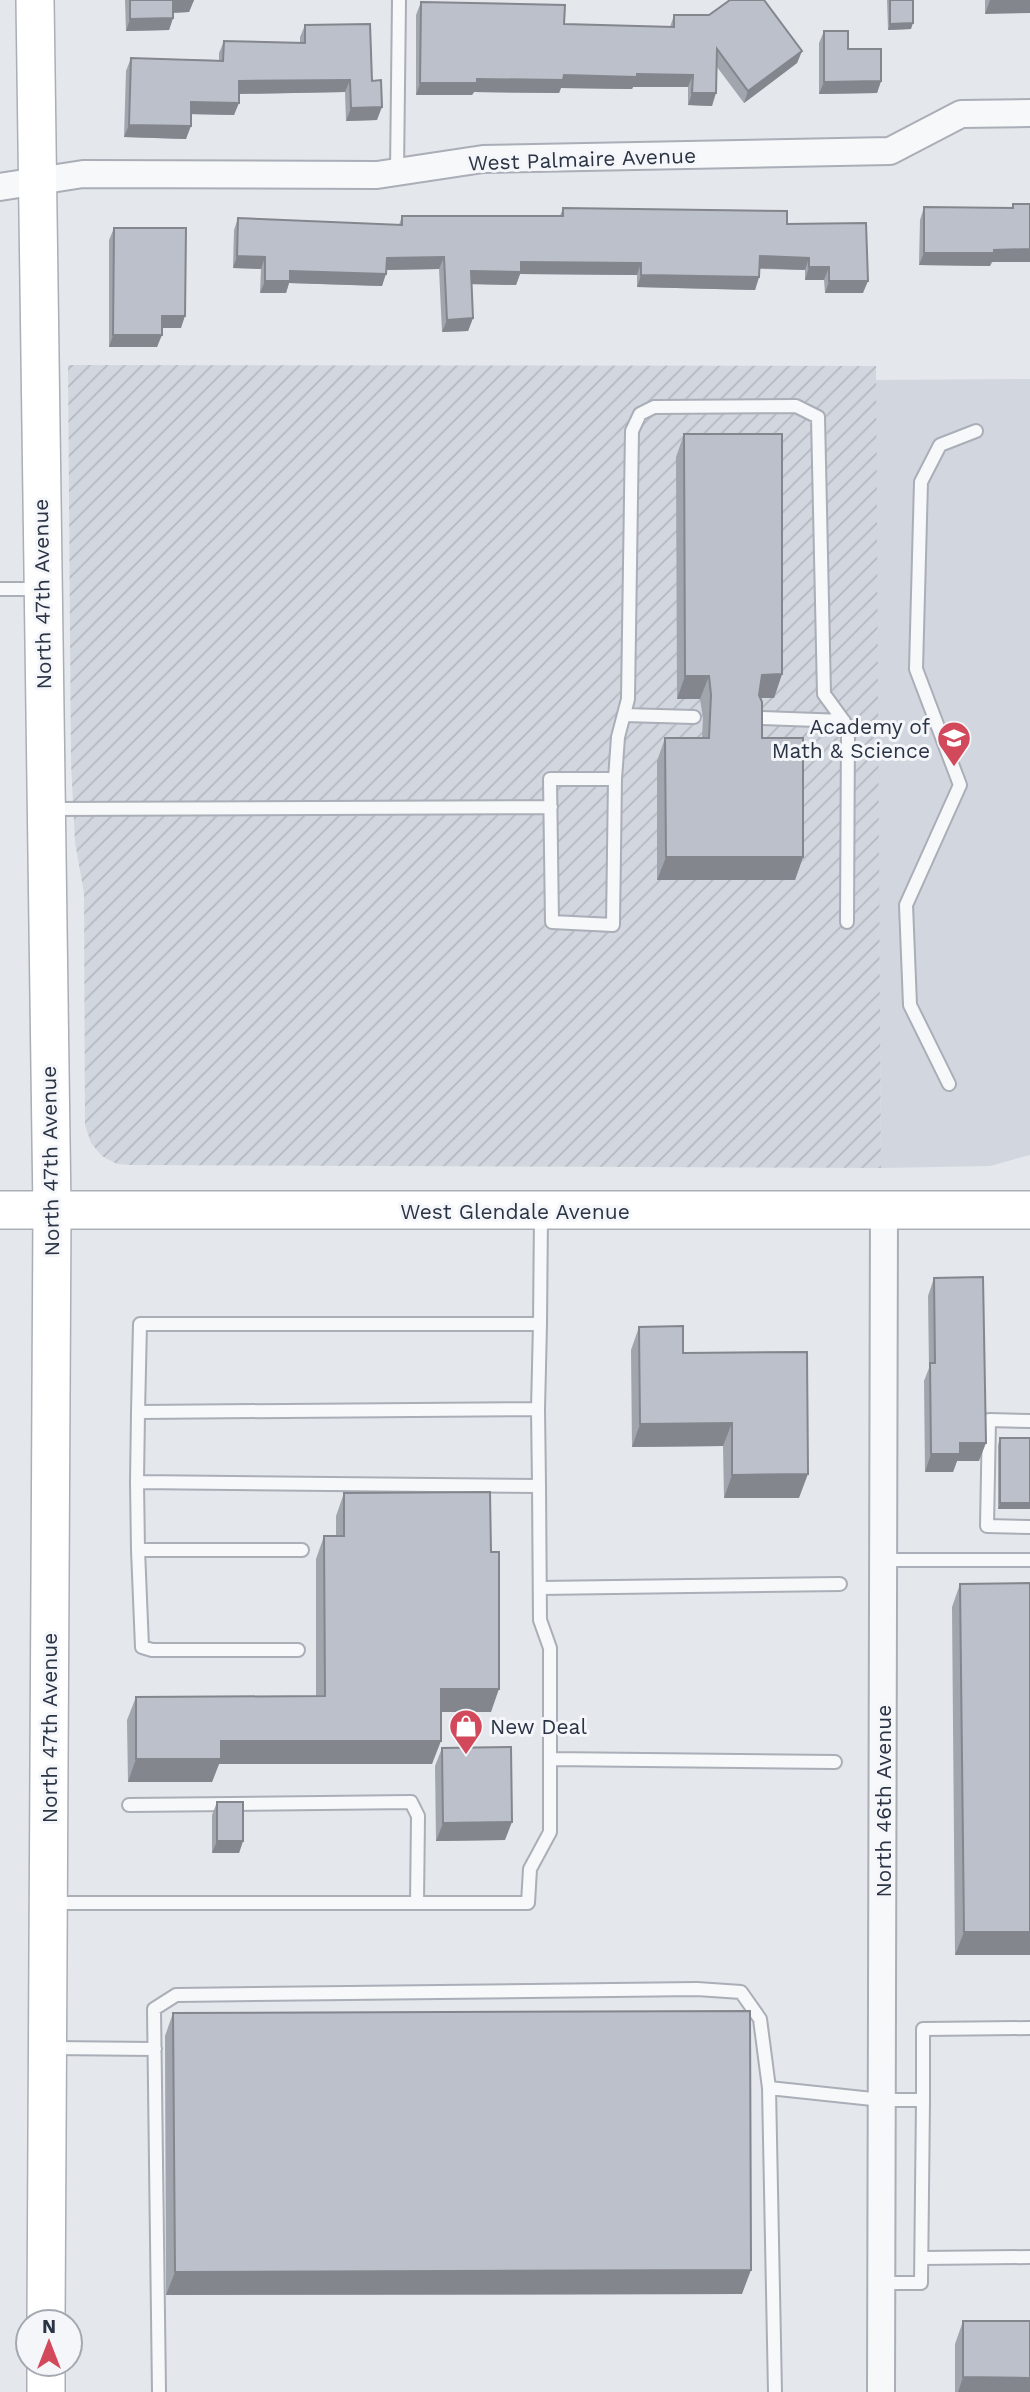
<svg xmlns="http://www.w3.org/2000/svg" width="1030" height="2392" font-family="'Work Sans',sans-serif">
<defs>
<pattern id="industrial-furrows" width="10" height="10" patternUnits="userSpaceOnUse" patternTransform="scale(1.75)"><rect width="10" height="10" fill="#d2d6de"/><path d="M-1 1l2-2M0 10L10 0M9 11l2-2" fill="none" stroke="#b4b8c0"/></pattern>
</defs>
<rect width="100%" height="100%" fill="#e4e7ec"/>
<path fill="#d2d6de" d="M 1030,379 L 1030,1155 L 990,1166 L 881,1168 L 875,380 Z"/>
<path fill="url(#industrial-furrows)" d="M 68,365 L 876,366 L 881,1168 L 131,1165 L 117,1164 L 102,1156 L 91,1143 L 85,1125 L 84,893 L 75,842 L 71,762 Z"/>
<g fill="none" stroke-linecap="round" stroke-linejoin="round">
<g stroke="#a9aeb7" stroke-width="16">
<path id="lane" d="M 397,172 L 399,0
M 0,589 L 40,589
M 624,715 L 694,717
M 759,718 L 844,721
M 550,779 L 615,779 L 613,925 L 552,922 Z
M 615,779 L 618,737 L 628,699 L 632,431 L 640,414 L 654,407 L 796,406 L 818,417 L 824,694 L 848,727 L 847,922
M 49,809 L 551,807
M 949,1084 L 910,1005 L 906,905 L 960,785 L 916,669 L 921,482 L 940,445 L 976,431
M 538,1409 L 540,1324
M 1030,1421 L 989,1420 L 987,1526 L 1030,1527
M 137,1482 L 138,1412
M 138,1550 L 142,1647 L 152,1650 L 298,1650
M 302,1550 L 138,1550 L 137,1482 L 539,1486 L 538,1409 L 138,1412 L 140,1324 L 540,1324 L 541,1215
M 883,1560 L 1030,1560
M 540,1588 L 840,1584
M 550,1759 L 835,1762
M 129,1805 L 411,1802 L 418,1816 L 417,1903
M 51,1903 L 528,1903 L 530,1869 L 550,1832 L 550,1648 L 540,1620 L 539,1486
M 51,2048 L 155,2049
M 769,2088 L 775,2392
M 923,2100 L 923,2029 L 1030,2028
M 922,2258 L 1030,2257
M 159,2392 L 154,2009 L 176,1995 L 697,1989 L 741,1992 L 760,2019 L 769,2088 L 882,2100 L 923,2100 L 921,2283 L 881,2283"/>
</g>
<g stroke="#a9aeb7" stroke-width="30">
<path id="street" d="M 0,187 L 83,174 L 377,175 L 483,159 L 890,151 L 961,114 L 1030,113
M 881,2392 L 884,1210"/>
</g>
<g stroke="#a9aeb7" stroke-width="40">
<path id="secondary" d="M 35,0 L 52,1211 L 46,2322
M 0,1210 L 1030,1210
M 46,2392 L 46,2364"/>
</g>
<use href="#lane" stroke="#f7f8fa" stroke-width="12"/>
<use href="#street" stroke="#f7f8fa" stroke-width="26"/>
<use href="#secondary" stroke="#fff" stroke-width="37"/>
</g>
<path fill="#a1a5ae" d="M 125,0 L 194,0 L 189,12 L 173,13 L 173,18 L 169,30 L 126,31 Z
M 887,0 L 913,0 L 911,29 L 888,30 Z
M 985,0 L 1030,0 L 985,14 Z
M 421,2 L 564,24 L 670,27 L 674,15 L 802,51 L 797,63 L 744,103 L 717,67 L 712,106 L 688,105 L 688,87 L 633,87 L 632,89 L 561,88 L 559,93 L 474,92 L 472,95 L 416,95 L 416,15 Z
M 305,25 L 372,81 L 377,120 L 346,121 L 345,92 L 239,94 L 234,115 L 191,114 L 186,139 L 124,137 L 126,71 L 131,58 L 219,60 L 219,53 L 224,41 L 300,43 L 300,37 Z
M 824,31 L 848,49 L 881,81 L 877,93 L 819,94 L 819,43 Z
M 1013,204 L 1030,204 L 990,266 L 919,265 L 920,220 L 924,207 L 1012,208 Z
M 563,208 L 787,224 L 863,293 L 825,293 L 824,280 L 805,280 L 805,270 L 760,269 L 759,277 L 755,290 L 637,287 L 637,275 L 520,274 L 516,285 L 471,284 L 473,318 L 468,331 L 442,332 L 439,269 L 386,270 L 382,286 L 289,283 L 286,293 L 260,293 L 261,269 L 233,268 L 234,230 L 238,218 L 399,225 L 402,216 L 560,216 Z
M 114,228 L 181,328 L 162,328 L 157,347 L 109,347 L 109,240 Z
M 684,434 L 782,674 L 774,698 L 760,698 L 762,738 L 803,857 L 795,880 L 657,880 L 657,761 L 665,738 L 702,738 L 703,718 L 700,699 L 677,699 L 676,457 Z
M 934,1278 L 979,1461 L 957,1461 L 953,1472 L 925,1472 L 924,1381 L 929,1368 L 928,1296 Z
M 639,1327 L 683,1353 L 799,1498 L 724,1498 L 723,1446 L 632,1447 L 631,1350 Z
M 1000,1438 L 1030,1509 L 998,1509 L 998,1445 Z
M 344,1493 L 491,1712 L 441,1712 L 432,1764 L 219,1764 L 212,1782 L 128,1782 L 127,1720 L 136,1697 L 316,1696 L 316,1559 L 324,1536 L 336,1536 L 336,1516 Z
M 1030,1583 L 1030,1955 L 955,1955 L 952,1607 L 960,1584 Z
M 442,1748 L 505,1840 L 436,1841 L 435,1766 Z
M 217,1802 L 243,1841 L 239,1853 L 212,1853 L 212,1815 Z
M 173,2013 L 742,2294 L 166,2295 L 165,2036 Z
M 963,2321 L 1030,2392 L 955,2392 L 955,2344 Z"/>
<path fill="#83868d" d="M 173,0 L 194,0 L 189,12 L 168,13 Z
M 990,0 L 1030,0 L 1030,13 L 985,14 Z
M 173,18 L 169,30 L 126,31 L 130,19 Z
M 913,23 L 911,29 L 888,30 L 890,24 Z
M 802,51 L 797,63 L 744,103 L 748,91 Z
M 637,74 L 693,75 L 688,87 L 633,87 L 632,89 L 561,88 L 559,93 L 474,92 L 472,95 L 416,95 L 420,83 L 477,79 L 564,75 Z
M 350,80 L 345,92 L 235,94 L 239,81 Z
M 881,81 L 877,93 L 819,94 L 824,82 Z
M 692,93 L 716,93 L 712,106 L 688,105 Z
M 191,102 L 239,103 L 234,115 L 186,114 Z
M 382,107 L 377,120 L 346,121 L 351,108 Z
M 129,125 L 191,126 L 186,139 L 124,137 Z
M 1030,249 L 1030,262 L 991,262 L 990,266 L 919,265 L 924,253 Z
M 237,256 L 265,257 L 261,269 L 233,268 Z
M 760,256 L 809,258 L 805,270 L 756,268 Z
M 444,257 L 439,269 L 382,270 L 387,258 Z
M 521,262 L 641,263 L 637,275 L 520,274 L 516,285 L 466,284 L 471,271 Z
M 809,267 L 829,267 L 824,280 L 805,280 Z
M 290,271 L 386,274 L 382,286 L 289,283 L 286,293 L 260,293 L 265,281 Z
M 641,275 L 759,277 L 755,290 L 637,287 Z
M 829,281 L 868,281 L 863,293 L 825,293 Z
M 162,316 L 185,316 L 181,328 L 158,328 Z
M 473,318 L 468,331 L 442,332 L 447,320 Z
M 113,335 L 162,335 L 157,347 L 109,347 Z
M 782,674 L 774,698 L 754,698 L 762,675 Z
M 685,676 L 709,676 L 700,699 L 677,699 Z
M 666,857 L 803,857 L 795,880 L 657,880 Z
M 732,1423 L 723,1446 L 632,1447 L 640,1424 Z
M 960,1443 L 986,1443 L 979,1461 L 957,1461 L 953,1472 L 925,1472 L 931,1454 Z
M 808,1474 L 799,1498 L 724,1498 L 732,1475 Z
M 1000,1503 L 1030,1503 L 1030,1509 L 998,1509 Z
M 441,1689 L 499,1689 L 491,1712 L 432,1712 Z
M 221,1741 L 441,1741 L 432,1764 L 219,1764 L 212,1782 L 128,1782 L 136,1759 Z
M 512,1822 L 505,1840 L 436,1841 L 443,1823 Z
M 217,1841 L 243,1841 L 239,1853 L 212,1853 Z
M 964,1932 L 1030,1932 L 1030,1955 L 955,1955 Z
M 751,2270 L 742,2294 L 166,2295 L 175,2272 Z
M 963,2377 L 1030,2378 L 1030,2392 L 958,2392 Z"/>
<path fill="#bbc0ca" stroke="#83868d" stroke-width="2" d="M 130,0 L 190,0 L 173,0 L 173,18 L 130,19 Z
M 730,0 L 764,0 L 802,51 L 748,91 L 717,49 L 716,93 L 692,93 L 693,75 L 637,74 L 637,77 L 564,75 L 563,80 L 477,79 L 477,83 L 420,83 L 421,2 L 565,5 L 564,24 L 674,27 L 674,15 L 709,15 Z
M 890,0 L 913,0 L 913,23 L 890,24 Z
M 370,24 L 372,81 L 381,80 L 382,107 L 351,108 L 350,80 L 239,81 L 239,103 L 191,102 L 191,126 L 129,125 L 131,58 L 223,61 L 224,41 L 305,43 L 305,25 Z
M 824,31 L 848,31 L 848,49 L 881,49 L 881,81 L 824,82 Z
M 1013,204 L 1030,204 L 1030,249 L 994,250 L 994,253 L 924,253 L 924,207 L 1013,208 Z
M 563,208 L 787,211 L 787,224 L 866,223 L 868,281 L 829,281 L 829,267 L 809,267 L 809,258 L 760,256 L 759,277 L 641,275 L 641,263 L 521,262 L 521,272 L 471,271 L 473,318 L 447,320 L 444,257 L 387,258 L 386,274 L 290,271 L 290,281 L 265,281 L 265,257 L 237,256 L 238,218 L 402,225 L 402,216 L 563,216 Z
M 114,228 L 186,228 L 185,316 L 162,316 L 162,335 L 113,335 Z
M 684,434 L 782,434 L 782,674 L 762,675 L 759,695 L 762,702 L 762,738 L 803,738 L 803,857 L 666,857 L 665,738 L 709,738 L 711,695 L 709,676 L 685,676 Z
M 983,1277 L 986,1443 L 960,1443 L 960,1454 L 931,1454 L 930,1363 L 935,1363 L 934,1278 Z
M 683,1326 L 683,1353 L 807,1352 L 808,1474 L 732,1475 L 732,1423 L 640,1424 L 639,1327 Z
M 1000,1438 L 1030,1438 L 1030,1503 L 1000,1503 Z
M 490,1492 L 491,1552 L 499,1552 L 499,1689 L 441,1689 L 441,1741 L 221,1741 L 221,1759 L 136,1759 L 136,1697 L 325,1696 L 324,1536 L 344,1536 L 344,1493 Z
M 1030,1583 L 1030,1932 L 964,1932 L 960,1584 Z
M 511,1747 L 512,1822 L 443,1823 L 442,1748 Z
M 217,1802 L 243,1802 L 243,1841 L 217,1841 Z
M 750,2011 L 751,2270 L 175,2272 L 173,2013 Z
M 963,2321 L 1030,2321 L 1030,2378 L 963,2377 Z"/>
<defs>
<g id="school-pin" transform="scale(1.75)"><path d="M0 17L-7.5 6A9.5 9.5 0 1 1 7.5 6Z" fill="#d1495b" stroke="#f4f6f9"/><path d="M0-5L7-2L0 1L-7-2ZM-4 1L0 2.5L4 1V4Q0 6-4 4Z" fill="#fff"/></g>
<g id="shop-pin" transform="scale(1.75)"><path d="M0 17L-7.5 6A9.5 9.5 0 1 1 7.5 6Z" fill="#d1495b" stroke="#f4f6f9"/><path d="M-5-2.5h2.3a2.7 3.5 0 0 1 5.4 0H5L5.5 6h-11ZM-1.5-2.5h3a1.5 2.3 0 0 0-3 0Z" fill="#fff"/></g>
</defs>
<g fill-rule="evenodd">
<use href="#school-pin" x="954" y="738"/>
<use href="#shop-pin" x="466" y="1726"/>
</g>
<g text-anchor="middle" dominant-baseline="central" stroke-width="6" stroke-linejoin="round" paint-order="stroke">
<g font-size="21" fill="#2b3445" stroke="#f4f6f9">
<text transform="translate(582 159) rotate(-2)">West Palmaire Avenue</text>
<text transform="translate(42 594) rotate(-91)">North 47th Avenue</text>
<text transform="translate(50 1161) rotate(-91)">North 47th Avenue</text>
<text x="515" y="1211">West Glendale Avenue</text>
<text transform="translate(49 1728) rotate(-90)">North 47th Avenue</text>
<text transform="translate(883 1801) rotate(-90)">North 46th Avenue</text>
</g>
<g font-size="21" fill="#2b3445" stroke="#f4f6f9" text-anchor="end">
<text x="930" y="726">Academy of<tspan x="930" dy="24">Math &amp; Science</tspan></text>
<text x="490" y="1726" text-anchor="start">New Deal</text>
</g>
</g>
<g transform="translate(49 2343)"><circle r="33" fill="#f4f6f9" stroke="#a4a8b1" stroke-width="2"/>
<path d="M0-5L12 26L0 18L-12 26Z" fill="#d1495b"/>
<text y="-10" font-size="19" font-weight="bold" text-anchor="middle" fill="#2b3445">N</text>
</g>
</svg>
